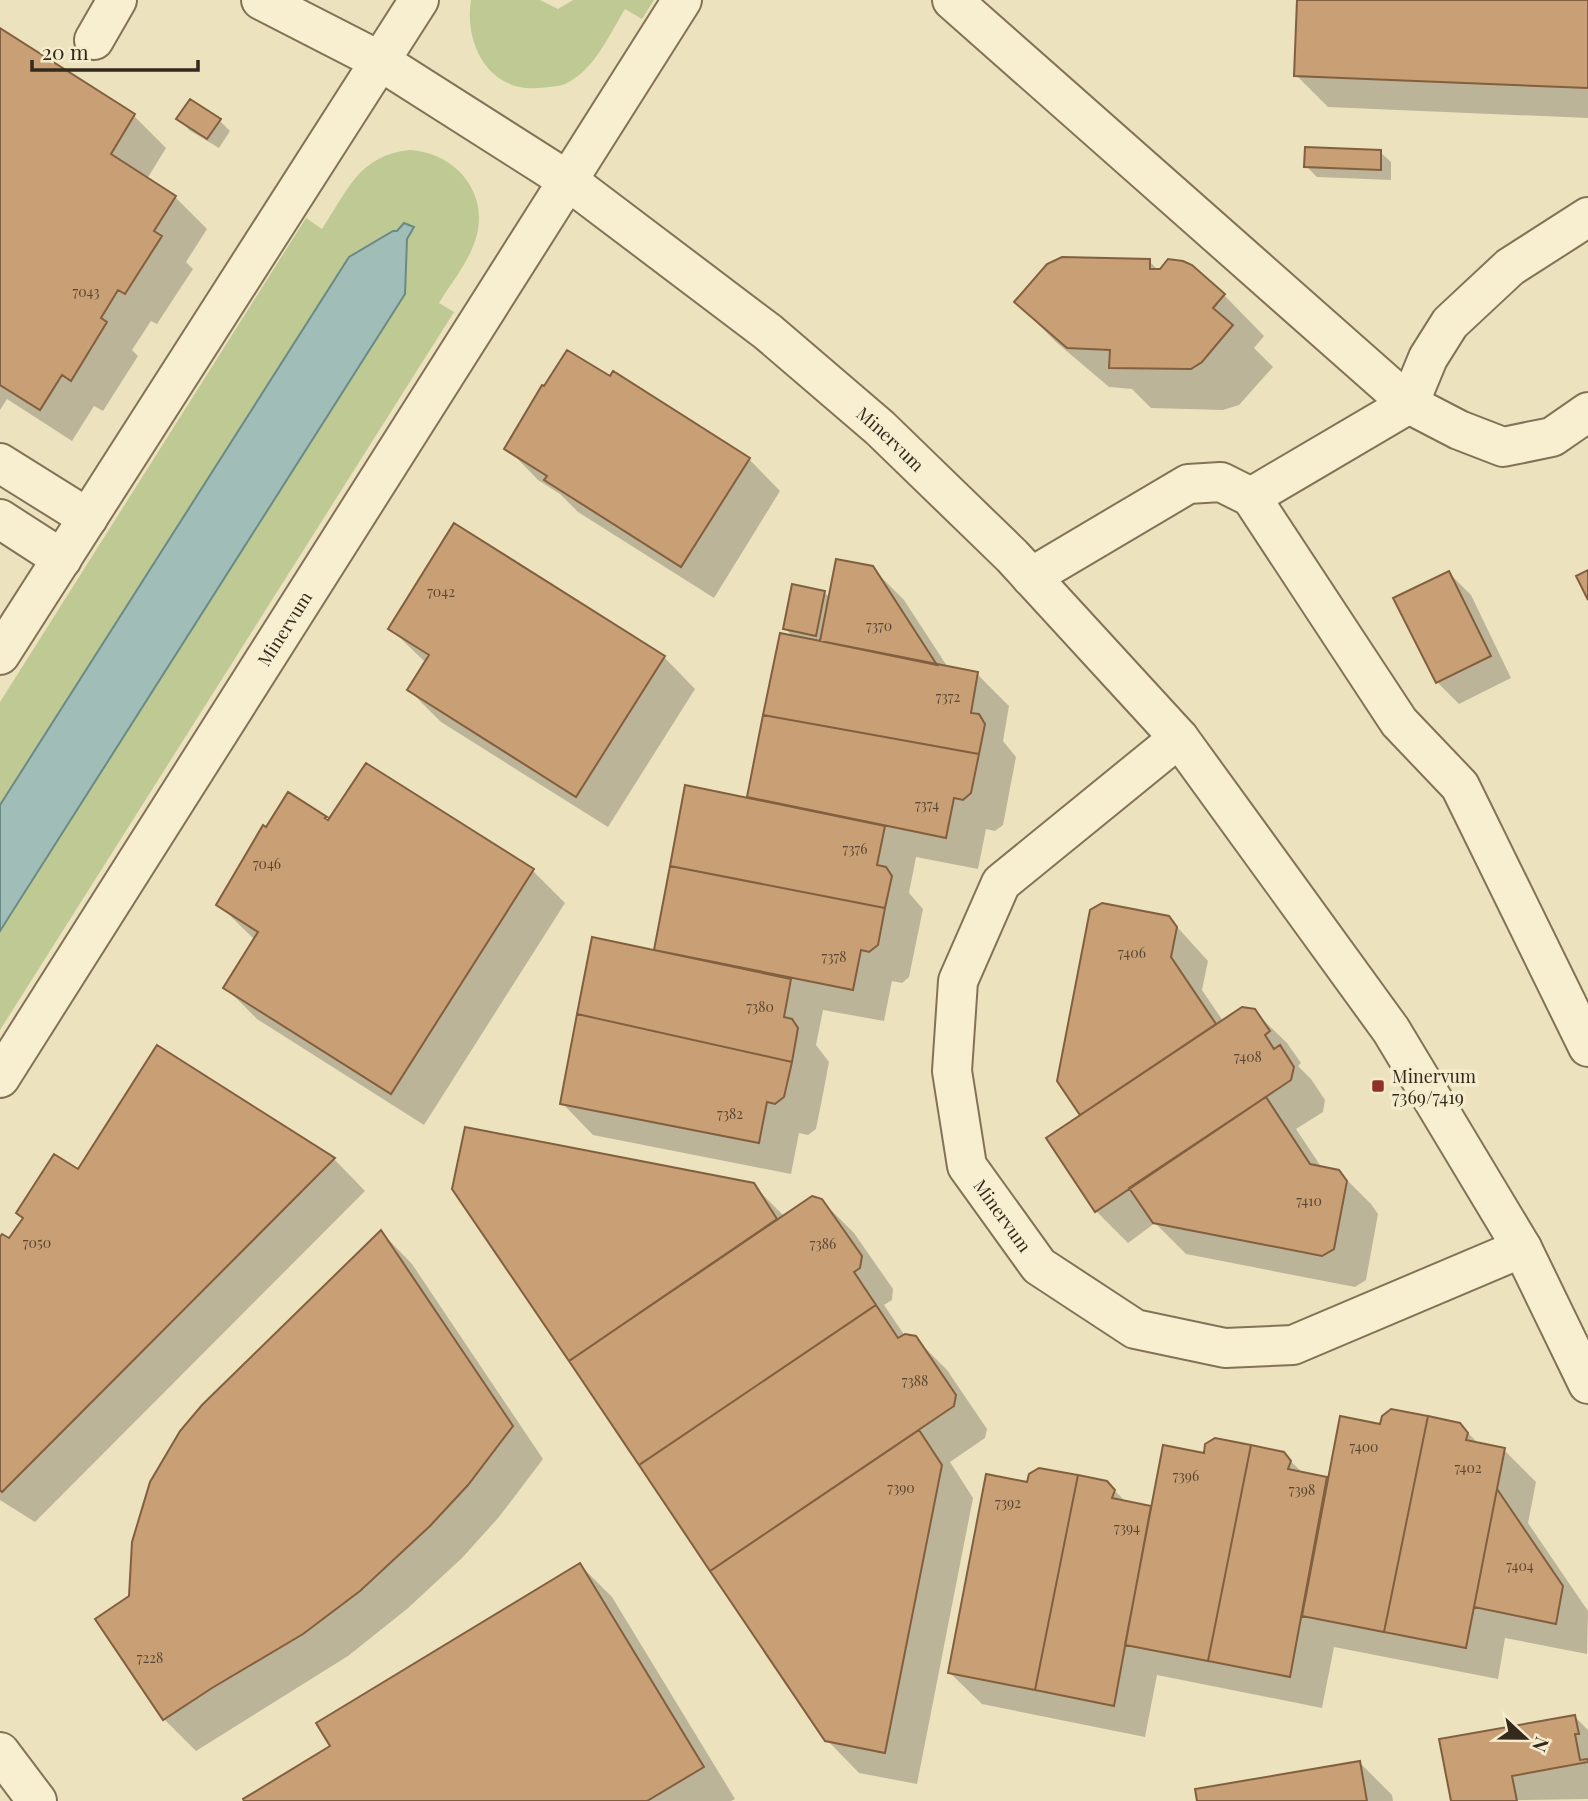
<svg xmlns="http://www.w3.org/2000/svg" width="1588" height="1801" font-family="'Playfair Display',serif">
<rect width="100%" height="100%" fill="#ece2be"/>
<path fill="#bec993" d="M 471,0 L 540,0 L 558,9 L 573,0 L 654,0 L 642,19 L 625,9 C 609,35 594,71 565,84 C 557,87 547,87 538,88 C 488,92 464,43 471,0 Z
M 410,150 C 457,153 491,195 475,241 C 468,263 451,283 439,303 L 454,312 L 0,1030 L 0,931 L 405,294 L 407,239 L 413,227 L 393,231 L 349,257 L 0,805 L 0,702 L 306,218 L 322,229 C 348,190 359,155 410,150 Z"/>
<path fill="#a1bdb8" stroke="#698a85" stroke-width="2" d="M 404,223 L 414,227 L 407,239 L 405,294 L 0,931 L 0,805 L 349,257 L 393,231 L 397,231 Z"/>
<path fill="#0003" d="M 1299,0 L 1588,0 L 1588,118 L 1328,107 L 1296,75 Z
M 0,30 L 134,116 L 166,148 L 147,179 L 175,197 L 207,229 L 186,262 L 193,269 L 157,324 L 151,321 L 132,350 L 138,356 L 103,411 L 94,406 L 72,441 L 7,399 L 0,410 Z
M 179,119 L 219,120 L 230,131 L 219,148 L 189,130 Z
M 1380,152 L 1391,162 L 1391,180 L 1317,177 L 1306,166 Z
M 1149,261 L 1160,272 L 1224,295 L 1264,336 L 1254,348 L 1273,367 L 1239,405 L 1223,410 L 1151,408 L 1132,389 L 1109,387 L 1056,342 L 1016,302 Z
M 610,379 L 749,459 L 780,491 L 714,598 L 578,512 L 560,494 L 538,480 L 507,448 Z
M 872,568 L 904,600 L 949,669 L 977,674 L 1009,706 L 1003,741 L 1016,757 L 1003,825 L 995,831 L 986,829 L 978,869 L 916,857 L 909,893 L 923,909 L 909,977 L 902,983 L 892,981 L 884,1021 L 823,1010 L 816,1045 L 829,1062 L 823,1094 L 816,1129 L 808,1135 L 799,1133 L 791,1174 L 593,1135 L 562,1103 L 655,952 L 687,787 L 748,799 L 781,635 L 794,638 L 785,628 L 824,592 L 830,598 Z
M 1449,573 L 1471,595 L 1511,678 L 1459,704 L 1437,682 Z
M 390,628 L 664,657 L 695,689 L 608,827 L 441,722 L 409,690 L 426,663 Z
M 366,765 L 533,871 L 565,903 L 424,1125 L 257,1019 L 225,987 L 255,940 L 218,904 L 288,794 L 329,822 Z
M 1168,917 L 1208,961 L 1202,990 L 1223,1021 L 1254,1011 L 1287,1043 L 1301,1063 L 1298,1066 L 1311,1079 L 1325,1100 L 1323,1112 L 1296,1129 L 1322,1168 L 1338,1171 L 1371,1204 L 1378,1214 L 1366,1280 L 1355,1287 L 1186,1254 L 1155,1223 L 1128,1243 L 1096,1211 L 1048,1139 L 1083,1116 L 1059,1080 Z
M 334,1159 L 365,1191 L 35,1522 L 0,1500 L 0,1241 L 10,1241 L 24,1219 L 79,1171 Z
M 753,1185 L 784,1216 L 821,1200 L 854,1233 L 893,1289 L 892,1300 L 884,1305 L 905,1336 L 915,1338 L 947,1370 L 987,1429 L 985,1438 L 950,1462 L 973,1498 L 917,1784 L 859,1773 L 827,1740 L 454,1188 Z
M 381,1232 L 412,1264 L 543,1459 L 499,1517 L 462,1558 L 407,1609 L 348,1656 L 196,1751 L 164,1719 L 131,1597 L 131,1557 L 142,1509 L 159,1467 L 181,1432 Z
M 1459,1424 L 1480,1445 L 1504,1450 L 1536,1482 L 1528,1523 L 1588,1611 L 1587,1654 L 1505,1638 L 1498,1679 L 1334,1647 L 1322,1708 L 1157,1675 L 1145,1737 L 982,1704 L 950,1673 L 1028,1484 L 1107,1483 L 1127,1503 L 1153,1508 L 1205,1455 L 1283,1454 L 1304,1474 L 1329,1479 L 1381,1426 Z
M 580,1565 L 612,1597 L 735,1799 L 731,1801 L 246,1801 L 333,1747 Z
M 1575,1717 L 1588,1730 L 1588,1799 L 1452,1801 Z
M 1360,1763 L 1392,1795 L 1393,1801 L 1199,1801 Z"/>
<path fill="#c99f75" stroke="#825f3e" stroke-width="2" d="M 1297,0 L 1588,0 L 1588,88 L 1294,76 Z
M 0,28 L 135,114 L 111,154 L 176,196 L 154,231 L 162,236 L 125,294 L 118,290 L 101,318 L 107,322 L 71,381 L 62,375 L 40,410 L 0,385 Z
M 190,99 L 221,119 L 207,139 L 176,119 Z
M 1305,147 L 1381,150 L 1381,170 L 1304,167 Z
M 1062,257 L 1150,259 L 1150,269 L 1160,269 L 1168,259 L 1183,261 L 1192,265 L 1225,294 L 1213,308 L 1233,325 L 1202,362 L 1191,369 L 1109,368 L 1110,350 L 1067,348 L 1014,302 L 1047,264 Z
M 567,350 L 610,376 L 613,371 L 750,458 L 681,567 L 544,480 L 547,476 L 504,449 L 542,385 L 544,386 Z
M 454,523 L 665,656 L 576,797 L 407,690 L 429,655 L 388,629 Z
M 836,559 L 873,566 L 937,665 L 820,641 Z
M 1588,570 L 1588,600 L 1576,576 Z
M 1449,571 L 1491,656 L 1436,683 L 1393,598 Z
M 792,584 L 825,591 L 816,636 L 783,629 Z
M 780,633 L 978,672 L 971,713 L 979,714 L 985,724 L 979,754 L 763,715 Z
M 763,715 L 979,754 L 971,793 L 963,800 L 954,798 L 946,838 L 747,797 Z
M 366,763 L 534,869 L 391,1094 L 223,988 L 258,932 L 216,905 L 263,825 L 266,827 L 288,792 L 327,817 L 325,818 L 328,820 Z
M 685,785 L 885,826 L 877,865 L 886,867 L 892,876 L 885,908 L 670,866 Z
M 670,866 L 885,908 L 878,945 L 869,952 L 861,950 L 853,990 L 654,950 Z
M 1102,903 L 1169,916 L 1177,927 L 1171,957 L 1216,1024 L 1080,1115 L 1057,1081 L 1090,910 Z
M 592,937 L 791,979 L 784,1017 L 792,1019 L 798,1028 L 792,1062 L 577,1014 Z
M 1242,1007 L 1255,1009 L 1270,1031 L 1265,1035 L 1274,1049 L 1280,1045 L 1294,1067 L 1291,1080 L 1095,1212 L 1046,1138 Z
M 577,1014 L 792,1062 L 784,1097 L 775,1104 L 767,1102 L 759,1143 L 560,1104 Z
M 157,1045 L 335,1158 L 2,1492 L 0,1490 L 0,1237 L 2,1234 L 9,1238 L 23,1218 L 16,1213 L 54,1154 L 78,1169 Z
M 1266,1097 L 1310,1164 L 1339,1170 L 1347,1181 L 1334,1249 L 1322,1256 L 1153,1223 L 1129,1188 Z
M 465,1127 L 754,1183 L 777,1219 L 569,1361 L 452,1189 Z
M 812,1196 L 822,1199 L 862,1256 L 860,1268 L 854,1272 L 876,1305 L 639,1465 L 569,1361 Z
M 381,1230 L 513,1426 L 468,1485 L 430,1526 L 360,1591 L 303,1634 L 212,1688 L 163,1720 L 95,1619 L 129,1596 L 132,1542 L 150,1482 L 180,1431 L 202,1405 Z
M 876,1305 L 898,1338 L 905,1334 L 916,1336 L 956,1395 L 954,1406 L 710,1571 L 639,1465 Z
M 1391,1409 L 1428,1416 L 1384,1632 L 1302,1616 L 1340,1416 L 1380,1424 L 1382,1416 Z
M 1428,1416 L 1460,1423 L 1468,1433 L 1466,1440 L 1505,1448 L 1466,1648 L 1384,1632 Z
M 919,1430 L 942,1465 L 885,1753 L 825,1741 L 710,1571 Z
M 1215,1438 L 1251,1445 L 1208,1661 L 1125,1645 L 1163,1445 L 1204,1453 L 1205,1444 Z
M 1251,1445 L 1284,1452 L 1291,1461 L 1288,1469 L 1327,1477 L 1290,1677 L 1208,1661 Z
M 1039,1468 L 1078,1475 L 1035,1690 L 948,1673 L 986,1474 L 1027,1482 L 1029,1474 Z
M 1078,1475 L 1107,1481 L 1115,1490 L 1112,1498 L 1151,1506 L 1114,1706 L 1035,1690 Z
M 1497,1489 L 1563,1586 L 1556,1624 L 1474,1607 Z
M 580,1563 L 704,1767 L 647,1801 L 244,1801 L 243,1799 L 330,1746 L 316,1723 Z
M 1575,1715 L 1579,1734 L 1575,1734 L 1580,1760 L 1588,1759 L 1588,1762 L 1512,1776 L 1517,1801 L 1451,1801 L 1439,1739 Z
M 1360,1761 L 1367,1801 L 1197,1801 L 1195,1789 Z"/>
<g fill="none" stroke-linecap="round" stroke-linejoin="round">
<g stroke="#837257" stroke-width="42">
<g id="minor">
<path id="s1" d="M 261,0 L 380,61 L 567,180 L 768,332 L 880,428 L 1012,556 L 1179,738 L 1391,1030 L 1522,1248 L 1588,1384"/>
<path d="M 952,0 L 1409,404 L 1459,430 L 1503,447 L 1552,437 L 1588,412"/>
<path d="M 94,40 L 117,0"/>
<path d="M 0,463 L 88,518"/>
<path d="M 1251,497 L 1409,404 L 1428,358 L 1450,323 L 1510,267 L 1588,217"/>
<path d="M 0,519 L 62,559"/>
<path d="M 1031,577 L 1188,484 L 1221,482 L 1251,497 L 1399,722 L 1460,786 L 1588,1047"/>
<path d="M 0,655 L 419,0"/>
<path id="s2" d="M 1179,738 L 1001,883 L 958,981 L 952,1071 L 967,1166 L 1039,1266 L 1135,1329 L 1225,1348 L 1293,1345 L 1522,1248"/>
<path id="s3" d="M 0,1078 L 682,0"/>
<path d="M 0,1752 L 37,1801"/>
</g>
</g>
<use href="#minor" stroke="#f7efd0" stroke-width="38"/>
</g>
<rect fill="#903129" stroke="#f4eccd" stroke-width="2.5" x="1371" y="1079" width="14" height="14" rx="3.5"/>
<g text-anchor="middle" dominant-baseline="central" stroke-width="7" stroke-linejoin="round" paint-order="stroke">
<g font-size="14" fill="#584632">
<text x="86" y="291">7043</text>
<text x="441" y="591">7042</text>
<text x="879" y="625">7370</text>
<text x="948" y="696">7372</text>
<text x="927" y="804">7374</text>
<text x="855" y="848">7376</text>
<text x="267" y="863">7046</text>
<text x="1132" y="952">7406</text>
<text x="834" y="956">7378</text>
<text x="760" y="1006">7380</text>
<text x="1248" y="1056">7408</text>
<text x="730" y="1113">7382</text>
<text x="1309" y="1200">7410</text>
<text x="37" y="1242">7050</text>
<text x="823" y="1243">7386</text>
<text x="915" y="1380">7388</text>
<text x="1364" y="1446">7400</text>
<text x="1468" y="1467">7402</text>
<text x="1186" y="1475">7396</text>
<text x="901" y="1487">7390</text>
<text x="1302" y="1489">7398</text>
<text x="1008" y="1502">7392</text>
<text x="1127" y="1527">7394</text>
<text x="1520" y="1565">7404</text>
<text x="150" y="1657">7228</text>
</g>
<g font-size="18" fill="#33291c" stroke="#f4eccd">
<text stroke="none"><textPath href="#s1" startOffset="770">Minervum</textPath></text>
<text stroke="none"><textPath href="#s3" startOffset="532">Minervum</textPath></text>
<text stroke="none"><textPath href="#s2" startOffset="584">Minervum</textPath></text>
</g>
<g font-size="18" fill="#33291c" stroke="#f4eccd" text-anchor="start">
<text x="1392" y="1076">Minervum<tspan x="1392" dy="21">7369/7419</tspan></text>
</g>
</g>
<g transform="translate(1525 1738) rotate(112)" stroke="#f4eccd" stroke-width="5" paint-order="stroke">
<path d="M0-5L12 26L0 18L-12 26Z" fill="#33291c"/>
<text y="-10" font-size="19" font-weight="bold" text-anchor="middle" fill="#33291c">N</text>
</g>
<path d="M32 60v10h166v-10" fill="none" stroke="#33291c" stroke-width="3.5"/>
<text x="42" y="60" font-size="21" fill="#33291c" stroke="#f4eccd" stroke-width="5" paint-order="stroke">20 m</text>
</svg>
